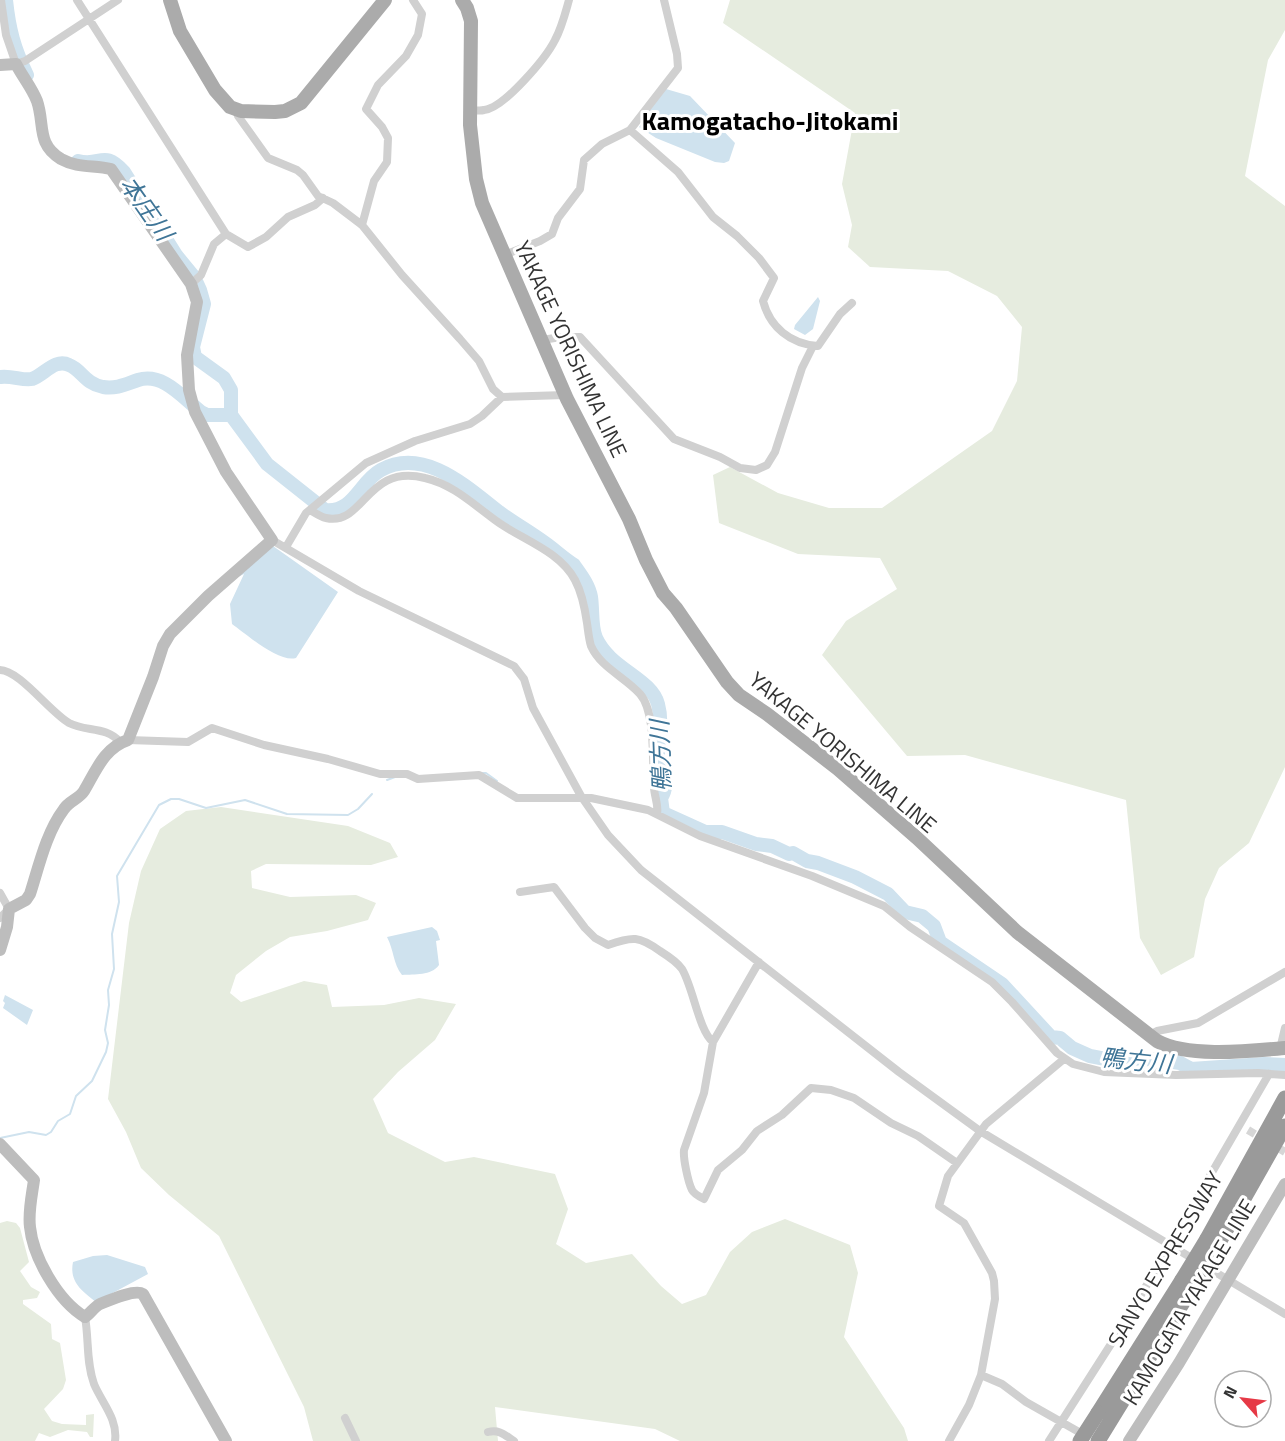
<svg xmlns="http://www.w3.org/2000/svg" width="1285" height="1441" font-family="'Titillium Web','Noto Sans JP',sans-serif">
<rect width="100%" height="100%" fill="#fff"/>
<path fill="#e6ecdf" d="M 730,0 L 1285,0 L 1285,30 L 1268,60 L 1245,176 L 1285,206 L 1285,767 L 1249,843 L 1219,868 L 1205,899 L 1194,957 L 1161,975 L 1140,938 L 1126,800 L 965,755 L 907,756 L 822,655 L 846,621 L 897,589 L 880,558 L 798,554 L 719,523 L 713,475 L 730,467 L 778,493 L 829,508 L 882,508 L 992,431 L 1017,381 L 1022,327 L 997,296 L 948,271 L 870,267 L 848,247 L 852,225 L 842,184 L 855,113 L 723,23 Z
M 221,807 L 348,826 L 390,843 L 398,857 L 371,865 L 266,864 L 251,871 L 252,888 L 290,897 L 356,895 L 376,903 L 368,920 L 327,931 L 290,937 L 266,951 L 236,975 L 230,993 L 241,1002 L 304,981 L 327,985 L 332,1007 L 384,1005 L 419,998 L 456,1004 L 435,1040 L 398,1072 L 373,1099 L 388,1133 L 445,1162 L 474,1157 L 555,1174 L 568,1209 L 556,1244 L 586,1263 L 632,1254 L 661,1286 L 682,1304 L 706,1295 L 730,1252 L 752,1232 L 785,1219 L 850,1245 L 858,1273 L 844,1337 L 904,1428 L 908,1441 L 680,1441 L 655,1429 L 495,1407 L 498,1441 L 313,1441 L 304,1407 L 219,1236 L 169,1195 L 141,1168 L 126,1132 L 108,1099 L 129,923 L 141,871 L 160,829 L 186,811 Z
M 7,1221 L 16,1223 L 20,1228 L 29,1262 L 20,1271 L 31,1287 L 40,1292 L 37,1298 L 23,1300 L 23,1304 L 51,1324 L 52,1339 L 60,1343 L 66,1380 L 63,1389 L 44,1409 L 52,1421 L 62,1424 L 86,1425 L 86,1415 L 94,1414 L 93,1437 L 90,1437 L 87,1432 L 68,1430 L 50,1437 L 39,1433 L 35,1441 L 0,1441 L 0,1223 Z"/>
<path fill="#cfe2ee" d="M 666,89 L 690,96 L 735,143 L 729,161 L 724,163 L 715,162 L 656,138 L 639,127 L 648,116 L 645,114 Z
M 818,297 L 820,301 L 813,329 L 805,335 L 794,329 L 795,325 Z
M 273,546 L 338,592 L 296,658 C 279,663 246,634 232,624 L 230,604 L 244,574 L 234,579 Z
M 432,927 L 437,931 L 440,940 L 436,941 L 439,965 C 431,976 415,974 402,975 C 393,964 394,950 387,937 Z
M 5,995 L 33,1010 L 27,1025 L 3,1008 L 5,1003 L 3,1001 Z
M 107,1255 L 145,1267 L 148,1274 L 96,1302 C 82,1291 69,1282 73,1262 L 93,1256 Z"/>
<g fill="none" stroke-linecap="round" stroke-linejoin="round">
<path stroke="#cfe2ee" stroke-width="2" d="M 481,773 L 486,773 L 497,781
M 387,780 L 395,777
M 0,1138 L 29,1132 L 46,1135 L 51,1132 L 58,1121 L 70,1114 L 76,1096 L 92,1081 L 106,1052 L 108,1043 L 105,1030 L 109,1005 L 108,990 L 114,969 L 112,934 L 119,902 L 117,876 L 159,805 L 171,799 L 179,799 L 206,808 L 245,800 L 287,814 L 348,815 L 358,809 L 372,794"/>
<path stroke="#cfe2ee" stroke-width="14" d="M 6,0 C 9,29 14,48 27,75
M 78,161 C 101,167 103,149 124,172 L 176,255 L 194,277 L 200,290 L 204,304 L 193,347 L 195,357 L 224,378 L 231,390 L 231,415
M 0,377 C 11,375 23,381 32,379 C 44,375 55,358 69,365 C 82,370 84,383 103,387 C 117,389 126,384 138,380 C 163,372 183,398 201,412 L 207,415 L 231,415
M 231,415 L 267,464 L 325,510 C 354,513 359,482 381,470 C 424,446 468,488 499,512 C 514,523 530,532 545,543 C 555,550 563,558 574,565 C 581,575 589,585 591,597 C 593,610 591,627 596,638 C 610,669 651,678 658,704 C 663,723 658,736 658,755 C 657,773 672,781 661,798 L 663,813 L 705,832 L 722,832 L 756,844 L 772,846 L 789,854 L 793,853 L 807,861 L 818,863 L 855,877 L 888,894 L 905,912 L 922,916 L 934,926 L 940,942 L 1002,984 L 1051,1037 L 1060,1038 L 1072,1048 L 1090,1056 L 1111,1060 L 1126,1058 L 1161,1060 L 1180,1063 L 1191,1069 L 1264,1064 L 1285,1065"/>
<path stroke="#d6d6d6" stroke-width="8" stroke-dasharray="8 4" stroke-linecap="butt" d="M 1248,1130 L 1285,1152"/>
<path stroke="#d0d0d0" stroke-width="8" d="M 1,0 L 6,35 L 16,64 L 25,61 L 118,0
M 77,0 L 226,234 L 248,247 L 266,237 L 288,217 L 315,205 L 323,198
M 236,110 L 238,116 L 268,158 L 297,170 L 303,175 L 318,196 L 333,203 L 362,225 L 402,275 L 460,339 L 479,361 L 493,389 L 502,397
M 470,110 C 474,110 480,111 484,110 C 504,108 546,58 555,40 C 562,27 565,14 569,0
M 630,130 L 678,172 L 713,217 L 737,236 L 759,258 L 774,278 L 763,301 C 770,327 790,344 818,346 L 840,314 L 852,303
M 362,225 L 374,181 L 387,162 L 388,138 L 382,127 L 366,109 L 378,85 L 406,56 L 418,35 L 422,14 L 413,0
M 504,255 L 540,241 L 552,234 L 558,218 L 580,189 L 584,160 L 602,144 L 630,130 L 678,68 L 677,54 L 664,0
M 191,284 L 201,275 L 214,244 L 226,234
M 542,340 L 561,337 L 580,337 L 674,439 L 720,457 L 740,468 L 756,470 L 767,465 L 775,452 L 802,368 L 813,346
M 310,510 C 315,513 321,517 326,518 C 364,527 366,463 425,478 C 452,484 473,504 495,520 C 520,539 559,550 575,580 C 582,593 585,609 587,623 C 588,630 589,640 591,646 C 601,668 625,677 640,694 C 656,712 652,762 654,787 C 654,796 659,805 657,814
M 272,540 L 359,591 L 514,666 L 524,679 L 533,708 L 581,796 L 608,835 L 641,870 L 899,1072 L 980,1131 L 1285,1314
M 286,547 L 306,513 L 366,463 L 415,441 L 470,424 L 482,416 L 502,397 L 565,395
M 0,670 C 19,670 50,712 69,723 C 86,732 106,726 120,742
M 128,740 L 188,742 L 212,728 L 264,745 L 328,759 L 380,774 L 407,774 L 418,779 L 479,775 L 517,798 L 591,798 L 648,810 L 700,836 L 812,876 L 884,906 L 910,927 L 992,982 L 1012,1002 L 1057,1053 L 1073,1064 L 1104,1072 L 1176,1075 L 1258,1073 L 1285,1075
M 520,892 L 554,887 L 585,928 L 595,938 L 608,945 C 633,936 639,936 660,951 C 668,956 677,962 682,969 C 693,987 699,1031 713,1042
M 0,893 L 9,909 L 0,918
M 759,962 L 713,1042 L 704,1093 L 684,1150 C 683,1158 688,1182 692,1190 C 694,1194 700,1197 704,1199 L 718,1170 L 742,1150 L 757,1131 L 782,1115 L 811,1088 L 831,1090 L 854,1098 L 891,1123 L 918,1136 L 957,1163
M 1149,1035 L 1157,1031 L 1198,1023 L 1285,972
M 1280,1049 L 1285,1028
M 1158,1073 L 1171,1048
M 85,1317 C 89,1339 86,1362 94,1384 C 102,1403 118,1419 115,1441
M 981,1375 L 1002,1384 L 1026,1402 L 1086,1436
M 345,1418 L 356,1441
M 488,1432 C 499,1429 505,1435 514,1441
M 949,1441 L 969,1405 L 981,1375 L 995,1299 L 994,1281 L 992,1273 L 964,1223 L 939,1206 L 948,1176 L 986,1124 L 1064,1059
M 1049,1441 L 1127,1319 L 1269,1074"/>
<path stroke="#bdbdbd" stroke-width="12" d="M 0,65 L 16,64 C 22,76 32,88 37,101 C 45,124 36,144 61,159 C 77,168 94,165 111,169 L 191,284 L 197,302 L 187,355 L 189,390 L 195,412 L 226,472 L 272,540 L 208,596 L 170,634 L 163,646 L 153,677 L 128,740 C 104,748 96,771 84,791 C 79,799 69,801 64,809 C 46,833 39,866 30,894 L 26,900 L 9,909 L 7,927 L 0,950
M 0,1144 L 34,1180 C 32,1195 28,1212 30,1227 C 33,1257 58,1301 85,1317 C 90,1314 94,1307 100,1304 C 110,1300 135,1289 143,1294 L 226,1441
M 1129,1441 L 1179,1363 L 1285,1184"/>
<path stroke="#ababab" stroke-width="14" d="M 170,0 L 180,31 L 215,90 L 230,107 L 241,111 L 275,112 L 285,111 L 301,103 L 385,0
M 462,0 L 467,8 L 471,21 L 470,125 L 476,179 L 482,203 L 567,399 L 629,519 L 646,560 L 663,593 L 676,608 L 727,682 L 739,695 L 767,714 L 838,769 L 917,838 L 1017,932 L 1157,1041 C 1188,1058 1250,1051 1285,1048"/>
<path stroke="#9a9a9a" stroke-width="15" d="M 1207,1239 L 1285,1098
M 1217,1246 L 1285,1126
M 1098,1413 L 1182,1280
M 1098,1441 L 1193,1286"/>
<path stroke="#9a9a9a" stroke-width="15" d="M 1182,1280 L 1207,1239
M 1193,1286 L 1217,1246
M 1080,1441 L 1098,1413"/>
</g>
<g text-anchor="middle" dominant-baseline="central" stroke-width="6" stroke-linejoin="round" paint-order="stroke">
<g font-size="22" fill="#333" stroke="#fff">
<text transform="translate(571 349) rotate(65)">YAKAGE YORISHIMA LINE</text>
<text transform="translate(843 752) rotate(40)">YAKAGE YORISHIMA LINE</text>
<text transform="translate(1165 1259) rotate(-59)">SANYO EXPRESSWAY</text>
<text transform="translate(1189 1302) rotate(-59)">KAMOGATA YAKAGE LINE</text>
</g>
<g font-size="24" font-style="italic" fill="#3f7597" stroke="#fff">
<text transform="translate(147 208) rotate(55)">本庄川</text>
<text transform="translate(660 756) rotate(-92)">鴨方川</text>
<text transform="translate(1136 1060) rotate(6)">鴨方川</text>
</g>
<g font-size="26" font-weight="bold" fill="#000" stroke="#fff">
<text x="770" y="120">Kamogatacho-Jitokami</text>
</g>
</g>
<g transform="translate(1243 1399) rotate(298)"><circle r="28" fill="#ffffff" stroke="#adadad" stroke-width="1.5"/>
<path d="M0-4.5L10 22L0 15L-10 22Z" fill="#e63946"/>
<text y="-9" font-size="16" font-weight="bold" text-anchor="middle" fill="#333333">N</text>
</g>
</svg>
